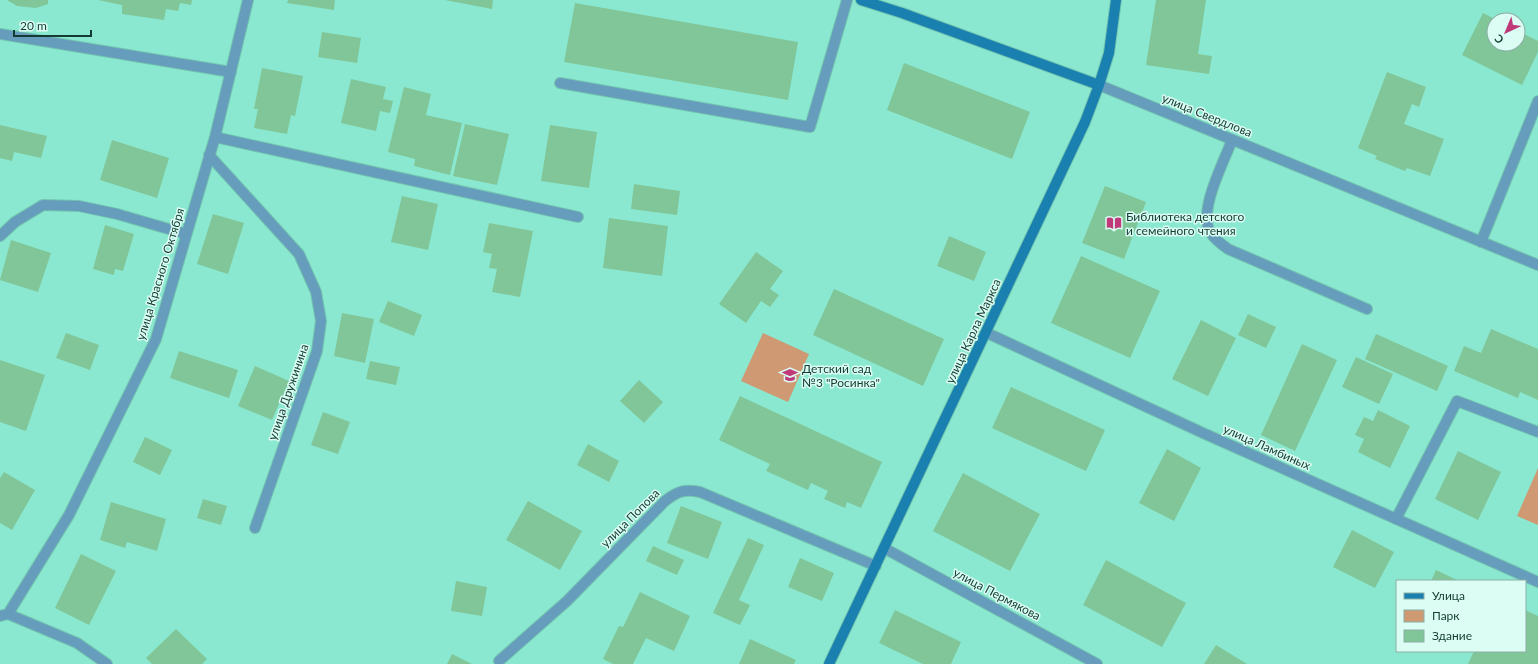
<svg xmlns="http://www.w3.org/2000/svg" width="1538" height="664" font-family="Lato,sans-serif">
<rect width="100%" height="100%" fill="#8be8d0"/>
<path fill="#cf9974" d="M 763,333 L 809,354 L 788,402 L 741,381 Z
M 1538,468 L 1538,525 L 1517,516 Z"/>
<path fill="#80c698" d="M 7,0 L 48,0 L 48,4 L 36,8 L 17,6 Z
M 98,0 L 192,0 L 191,5 L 180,3 L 178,11 L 166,9 L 164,20 L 122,14 L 122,5 Z
M 288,0 L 335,0 L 334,10 L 287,3 Z
M 445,0 L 493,0 L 492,9 Z
M 1156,0 L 1206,0 L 1198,54 L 1212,56 L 1209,74 L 1146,65 Z
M 575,3 L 798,42 L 788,100 L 564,62 Z
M 1483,13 L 1497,20 L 1494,20 L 1494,44 L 1518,44 L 1518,31 L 1538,41 L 1538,52 L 1522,85 L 1462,55 Z
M 322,32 L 361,38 L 357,63 L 318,57 Z
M 904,63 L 1030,112 L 1012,159 L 887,110 Z
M 262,68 L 303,76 L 295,116 L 291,115 L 287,134 L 254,128 L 258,109 L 254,109 Z
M 1387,72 L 1426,87 L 1419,107 L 1412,104 L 1404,124 L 1444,139 L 1430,176 L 1407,168 L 1405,171 L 1375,159 L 1377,156 L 1358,148 Z
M 351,79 L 386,87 L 383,99 L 393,101 L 390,113 L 380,111 L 376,131 L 341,123 Z
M 404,87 L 431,94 L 426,115 L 462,123 L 450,175 L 414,166 L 415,159 L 388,152 Z
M 465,124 L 509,134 L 497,185 L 453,176 Z
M 0,125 L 47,136 L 41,158 L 14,152 L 12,161 L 0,158 Z
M 550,125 L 597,132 L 589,188 L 541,181 Z
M 112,140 L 169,158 L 157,198 L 100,180 Z
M 634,184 L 680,191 L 677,215 L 631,209 Z
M 1105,186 L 1146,202 L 1124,259 L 1082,243 Z
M 402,196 L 438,204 L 428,250 L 391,242 Z
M 213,214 L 244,223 L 228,274 L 197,264 Z
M 609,218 L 668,226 L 662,276 L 603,268 Z
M 489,223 L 533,231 L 520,297 L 492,292 L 497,269 L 489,268 L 492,254 L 483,252 Z
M 105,225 L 134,234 L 123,271 L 115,269 L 114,275 L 93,269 Z
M 949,236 L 986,252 L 974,281 L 937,266 Z
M 11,240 L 51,253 L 38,292 L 0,280 Z
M 756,252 L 783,271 L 770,289 L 779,295 L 770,307 L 761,301 L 746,323 L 719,304 Z
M 1081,256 L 1160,291 L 1130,358 L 1051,323 Z
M 834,289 L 944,339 L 923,386 L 813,335 Z
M 388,301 L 422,315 L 414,336 L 379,322 Z
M 342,313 L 374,319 L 365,363 L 334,356 Z
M 1248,314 L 1276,327 L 1266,348 L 1238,335 Z
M 1201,320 L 1236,338 L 1208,396 L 1172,379 Z
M 1491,329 L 1538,349 L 1538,400 L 1520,392 L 1518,398 L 1454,371 L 1464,346 L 1481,353 Z
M 66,333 L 99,345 L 90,370 L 56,358 Z
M 1376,334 L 1448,366 L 1437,391 L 1365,359 Z
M 1302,344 L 1337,360 L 1295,451 L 1261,435 Z
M 179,351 L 238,370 L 229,398 L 170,378 Z
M 1356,357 L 1393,374 L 1379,404 L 1342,387 Z
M 0,360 L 45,375 L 26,431 L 0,422 Z
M 370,361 L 400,367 L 396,385 L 366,379 Z
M 255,366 L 289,381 L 272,420 L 238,406 Z
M 639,380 L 663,402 L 644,423 L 620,401 Z
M 1011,387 L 1105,430 L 1086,471 L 992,428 Z
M 740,396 L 882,462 L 861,508 L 847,502 L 845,508 L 824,499 L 828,491 L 811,483 L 808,490 L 766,471 L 770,464 L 719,440 Z
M 1378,410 L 1410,426 L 1390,468 L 1358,452 L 1364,439 L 1355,435 L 1364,417 L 1373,421 Z
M 323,412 L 350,422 L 338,454 L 311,445 Z
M 145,437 L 172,450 L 160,475 L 133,462 Z
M 588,444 L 619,461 L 609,482 L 577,465 Z
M 1167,449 L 1201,468 L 1174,521 L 1139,503 Z
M 1458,451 L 1501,472 L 1478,520 L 1435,499 Z
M 4,472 L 35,490 L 12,530 L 0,523 L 0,478 Z
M 963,473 L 1040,514 L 1010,571 L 933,531 Z
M 203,499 L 227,506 L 221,525 L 197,518 Z
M 528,501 L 582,531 L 560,570 L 506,540 Z
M 111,502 L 166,519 L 157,551 L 127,542 L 125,548 L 100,540 Z
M 681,506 L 722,522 L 708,559 L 667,543 Z
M 1352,530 L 1394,552 L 1375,588 L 1333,567 Z
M 748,538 L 764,545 L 739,600 L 750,605 L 740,625 L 713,613 Z
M 653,546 L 684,560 L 677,575 L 646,561 Z
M 81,554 L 116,571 L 89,625 L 55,608 Z
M 800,558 L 834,573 L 822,601 L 788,587 Z
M 1106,560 L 1186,603 L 1162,647 L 1083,605 Z
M 1436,570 L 1459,581 L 1431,581 Z
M 456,581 L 487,587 L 482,616 L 451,611 Z
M 640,592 L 690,616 L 674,651 L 646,638 L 633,664 L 613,664 L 603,659 L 619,626 L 623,627 Z
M 895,610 L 961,642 L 951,664 L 923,664 L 879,643 Z
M 1525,610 L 1538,616 L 1538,664 L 1468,664 L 1474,651 L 1525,651 Z
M 176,629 L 207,659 L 202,664 L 152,664 L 146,658 Z
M 750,639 L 796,660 L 794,664 L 739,664 Z
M 1216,645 L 1247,664 L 1204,664 Z
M 452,654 L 472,664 L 447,664 Z"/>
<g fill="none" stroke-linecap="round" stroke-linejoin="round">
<g stroke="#73c5b0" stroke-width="12">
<path id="lane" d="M 0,34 L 231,72
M 560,83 L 810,127 L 847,0
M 1232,140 C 1224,162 1198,210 1210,232 C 1214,239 1221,244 1228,249 L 1367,309
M 1481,242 L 1538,101
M 1396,519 L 1457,401 L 1538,432"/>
</g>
<g stroke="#73c5b0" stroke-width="12">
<path id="street" d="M 1099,85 L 1538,265
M 215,137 L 578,217
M 209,155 L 299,254 L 316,292 L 321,321 L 317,351 L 255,528
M 0,236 L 15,222 L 43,205 L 79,206 L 117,214 L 186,234
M 987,333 L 1203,433 L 1538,582
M 884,548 L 1097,664
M 8,614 L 77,643 L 107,664
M 0,616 L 8,614 L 69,515 L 156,339 L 215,137 L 248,0
M 499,661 L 567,601 L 665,501 C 678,491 684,489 700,492 L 876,566"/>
</g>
<g stroke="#73c5b0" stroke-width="12">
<path id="secondary" d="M 861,0 L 902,13 L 1099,85
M 829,664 L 1085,122 L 1099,85 L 1109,53 L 1116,0"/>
</g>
<use href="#lane" stroke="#669dbd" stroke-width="10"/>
<use href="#street" stroke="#669dbd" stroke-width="10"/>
<use href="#secondary" stroke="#1980af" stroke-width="10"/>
</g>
<defs>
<g id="library-bare" transform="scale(1.2)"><path d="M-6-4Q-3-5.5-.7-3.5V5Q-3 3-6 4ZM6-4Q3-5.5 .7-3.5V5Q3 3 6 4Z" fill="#c03a7a" stroke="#dbfdf3" stroke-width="2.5" paint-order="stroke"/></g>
<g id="school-bare" transform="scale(1.2)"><path d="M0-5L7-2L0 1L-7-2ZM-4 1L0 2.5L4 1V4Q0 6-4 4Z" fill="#c03a7a" stroke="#dbfdf3" stroke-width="2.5" paint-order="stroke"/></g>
</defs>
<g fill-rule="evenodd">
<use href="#library-bare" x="1114" y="223"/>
<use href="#school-bare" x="790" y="375"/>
</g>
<g text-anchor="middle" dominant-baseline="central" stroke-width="3" stroke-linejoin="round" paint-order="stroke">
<g font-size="12" fill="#133b32" stroke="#dbfdf3">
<text transform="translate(1207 115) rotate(22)">улица Свердлова</text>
<text transform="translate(160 274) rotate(-73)">улица Красного Октября</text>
<text transform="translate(973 331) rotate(-65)">улица Карла Маркса</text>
<text transform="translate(288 392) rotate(-71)">улица Дружинина</text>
<text transform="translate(1267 447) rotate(24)">улица Ламбиных</text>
<text transform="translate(630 518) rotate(-45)">улица Попова</text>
<text transform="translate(997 594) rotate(28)">улица Пермякова</text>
</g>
<g font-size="12" fill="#133b32" stroke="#dbfdf3" text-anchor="start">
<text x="1126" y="216">Библиотека детского<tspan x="1126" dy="14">и семейного чтения</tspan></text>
<text x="802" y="368">Детский сад<tspan x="802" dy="14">№3 "Росинка"</tspan></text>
</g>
</g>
<rect x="1396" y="580" width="130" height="72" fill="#dbfdf3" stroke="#8bafa6"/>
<rect x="1404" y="593" width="20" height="6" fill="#1980af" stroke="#8bafa6"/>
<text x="1432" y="600" font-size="12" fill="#133b32">Улица</text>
<rect x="1404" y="610" width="20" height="12" fill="#cf9974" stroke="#8bafa6"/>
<text x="1432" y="620" font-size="12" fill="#133b32">Парк</text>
<rect x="1404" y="630" width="20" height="12" fill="#80c698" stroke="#8bafa6"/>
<text x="1432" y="640" font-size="12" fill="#133b32">Здание</text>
<g transform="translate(1506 32) rotate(224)"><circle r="19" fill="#dbfdf3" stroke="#8bafa6"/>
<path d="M0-3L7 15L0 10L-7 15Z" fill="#c03a7a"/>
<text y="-6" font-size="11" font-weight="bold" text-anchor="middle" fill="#133b32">С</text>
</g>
<path d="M14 30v6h77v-6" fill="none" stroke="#133b32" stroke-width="2"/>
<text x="20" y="30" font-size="12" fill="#133b32" stroke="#dbfdf3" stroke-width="3" paint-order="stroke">20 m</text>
</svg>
